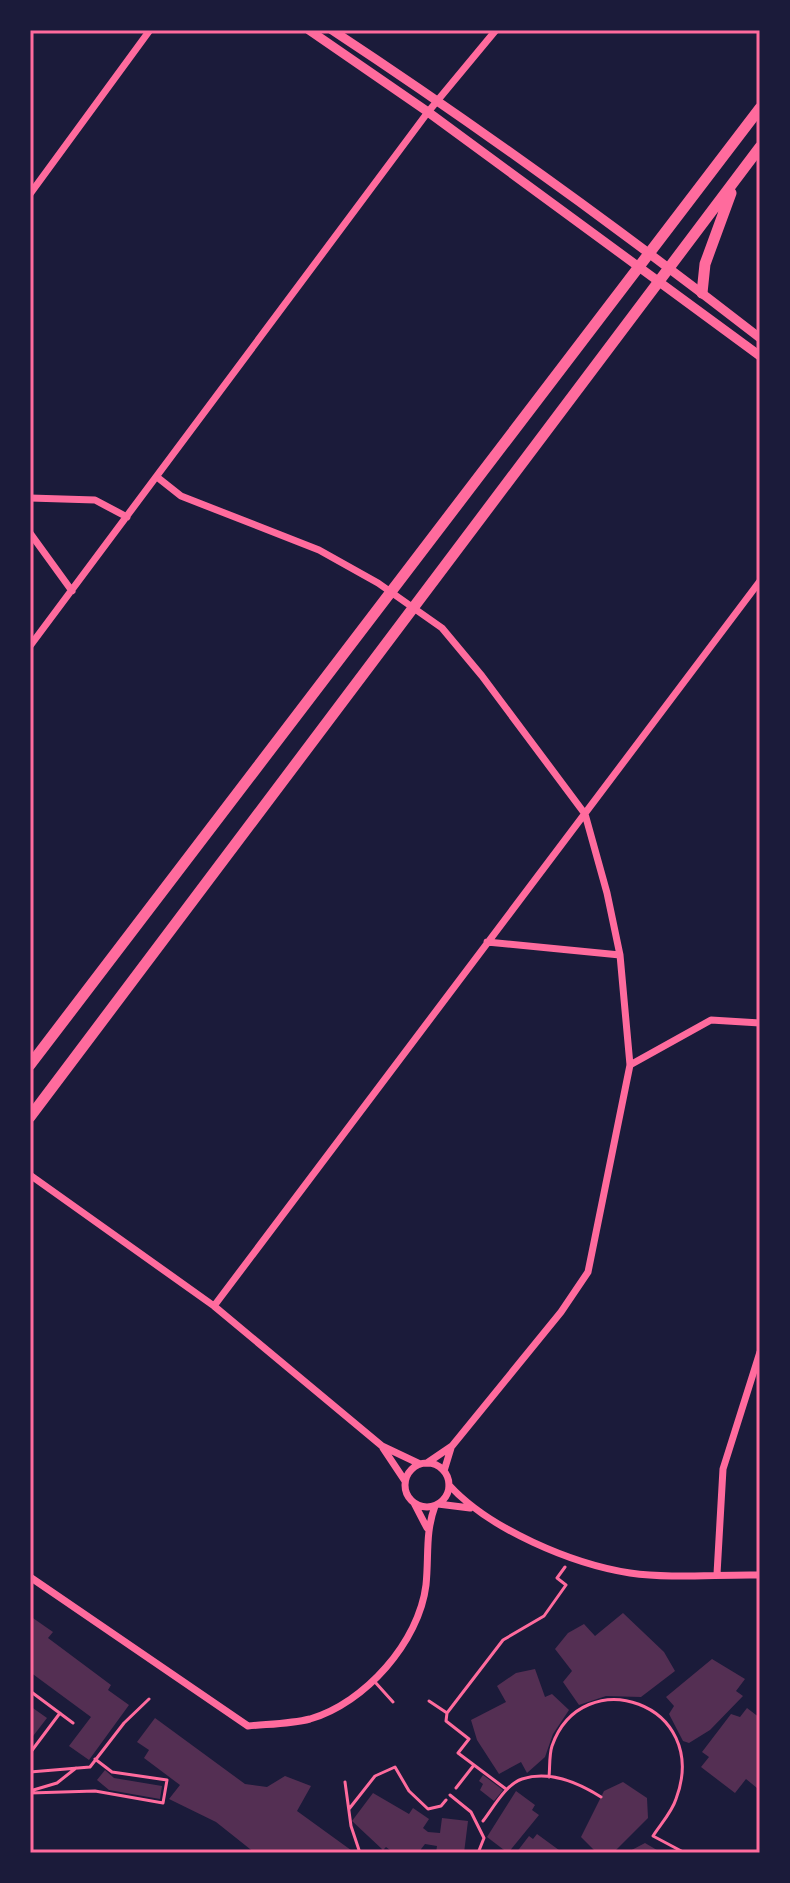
<svg xmlns="http://www.w3.org/2000/svg" width="790" height="1883" font-family="Montserrat,sans-serif">
<rect width="100%" height="100%" fill="#1b1b3a"/>
<path fill="#542f53" d="M 623,1613 L 664,1652 L 675,1671 L 641,1697 L 606,1696 L 579,1705 L 563,1682 L 572,1671 L 555,1649 L 568,1633 L 584,1624 L 595,1636 Z
M 30,1616 L 53,1632 L 48,1638 L 111,1685 L 108,1690 L 129,1705 L 89,1760 L 69,1746 L 91,1717 L 30,1672 Z
M 712,1659 L 745,1679 L 736,1691 L 743,1696 L 710,1730 L 689,1743 L 683,1741 L 669,1714 L 674,1706 L 666,1697 Z
M 535,1669 L 545,1697 L 552,1694 L 569,1710 L 553,1734 L 545,1757 L 527,1773 L 521,1762 L 499,1774 L 477,1740 L 471,1720 L 506,1702 L 497,1686 L 516,1673 Z
M 30,1706 L 47,1718 L 30,1740 Z
M 747,1708 L 760,1718 L 760,1784 L 757,1788 L 746,1779 L 735,1793 L 701,1767 L 709,1757 L 702,1752 L 731,1714 L 740,1717 Z
M 155,1718 L 245,1784 L 267,1787 L 285,1776 L 311,1786 L 297,1811 L 355,1853 L 255,1853 L 216,1822 L 169,1799 L 180,1785 L 144,1758 L 149,1750 L 137,1742 Z
M 105,1770 L 114,1778 L 162,1786 L 160,1799 L 109,1790 L 97,1780 Z
M 483,1775 L 503,1790 L 494,1801 L 480,1790 L 483,1784 L 479,1781 Z
M 623,1782 L 647,1798 L 648,1818 L 613,1853 L 597,1853 L 581,1837 L 604,1791 Z
M 516,1791 L 535,1805 L 532,1810 L 539,1815 L 508,1853 L 487,1837 Z
M 373,1793 L 409,1814 L 413,1808 L 429,1819 L 423,1828 L 428,1832 L 440,1833 L 442,1818 L 468,1821 L 464,1853 L 436,1853 L 437,1846 L 425,1844 L 418,1853 L 394,1853 L 386,1847 L 383,1850 L 352,1821 Z
M 537,1834 L 563,1853 L 516,1853 L 529,1836 L 533,1839 Z
M 645,1843 L 662,1853 L 626,1853 Z"/>
<g fill="none" stroke-linecap="round" stroke-linejoin="round">
<path stroke="#ff6b9d" stroke-width="3" d="M 30,1691 L 73,1723
M 429,1701 L 447,1713 L 503,1640 L 544,1616 L 566,1585 L 557,1578 L 565,1567
M 447,1713 L 446,1721 L 469,1739 L 458,1753 L 506,1789
M 30,1753 L 60,1713
M 30,1772 L 90,1767 L 124,1723 L 149,1699
M 549,1777 C 550,1768 549,1755 552,1746 C 582,1660 712,1703 676,1799 C 672,1812 660,1825 653,1836 L 685,1853
M 345,1782 L 351,1826 L 360,1853
M 456,1788 L 474,1765
M 30,1791 L 57,1783 L 76,1768
M 30,1793 L 95,1791 L 163,1803 L 167,1780 L 112,1772 L 95,1759
M 349,1809 L 375,1776 L 395,1767 L 409,1791 L 428,1809 L 441,1806 L 446,1800
M 483,1821 C 493,1808 506,1784 522,1779 C 550,1770 579,1783 601,1797"/>
<path stroke="#ff6b9d" stroke-width="3" d="M 375,1682 L 393,1702
M 450,1795 L 471,1812 L 484,1838 L 478,1853"/>
<path stroke="#ff6b9d" stroke-width="7" d="M 30,194 L 150,30
M 157,477 L 181,496 L 319,550 L 378,583 L 442,628 L 482,676 L 585,814 L 607,893 L 620,955 L 630,1065 L 588,1272 L 561,1312 L 452,1446 L 427,1463
M 30,498 L 95,500 L 127,517
M 30,533 L 72,591
M 30,646 L 428,112 L 496,30
M 487,942 L 620,955
M 630,1065 L 711,1020 L 760,1023
M 30,1175 L 214,1306 L 382,1446 L 420,1464
M 214,1306 L 760,581
M 383,1448 L 405,1481
M405 1485a22 22 0 1 1 44 0a22 22 0 1 1-44 0Z
M 444,1471 L 451,1448
M 449,1485 C 489,1529 572,1564 630,1573 C 672,1579 718,1574 760,1575
M 414,1503 L 427,1528
M 438,1504 L 470,1508
M 717,1574 L 723,1469 L 760,1352
M 30,1577 L 248,1726 C 268,1724 290,1724 310,1719 C 365,1703 419,1642 426,1585 C 429,1556 425,1533 435,1506"/>
<path stroke="#ff6b9d" stroke-width="9" d="M 309,30 L 428,112 L 760,356
M 332,30 C 479,127 621,230 760,338"/>
<path stroke="#ff6b9d" stroke-width="11" d="M 702,293 L 705,264 L 731,193
M 30,1065 L 760,108
M 30,1117 L 760,147"/>
</g>
<rect width="790" height="1883" fill="none" stroke="#1b1b3a" stroke-width="64"/>
<rect x="32" y="32" width="726" height="1819" fill="none" stroke="#ff6b9d" stroke-width="3"/>
</svg>
